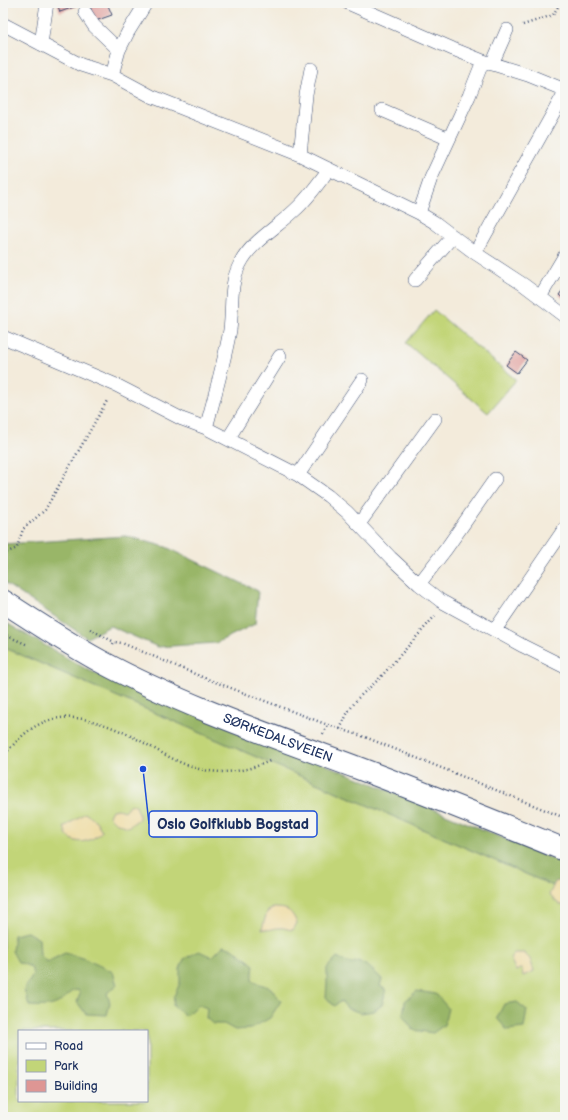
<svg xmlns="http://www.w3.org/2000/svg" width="568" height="1120" font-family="'Balsamiq Sans',sans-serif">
<rect width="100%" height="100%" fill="#f6f6f2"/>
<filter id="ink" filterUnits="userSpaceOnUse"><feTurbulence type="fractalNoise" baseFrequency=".025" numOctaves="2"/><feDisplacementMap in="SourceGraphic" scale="8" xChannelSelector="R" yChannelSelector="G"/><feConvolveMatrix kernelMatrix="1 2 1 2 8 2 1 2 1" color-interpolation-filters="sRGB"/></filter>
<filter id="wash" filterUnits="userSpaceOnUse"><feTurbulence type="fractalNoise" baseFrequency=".012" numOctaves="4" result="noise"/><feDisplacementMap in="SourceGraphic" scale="16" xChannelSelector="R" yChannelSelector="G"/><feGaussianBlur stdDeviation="0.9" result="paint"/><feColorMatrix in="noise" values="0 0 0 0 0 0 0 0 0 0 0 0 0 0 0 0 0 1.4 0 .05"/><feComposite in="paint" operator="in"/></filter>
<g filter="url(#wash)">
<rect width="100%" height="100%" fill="#f3ebdb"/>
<path fill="#c2d578" stroke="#6e826b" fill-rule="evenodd" d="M 434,310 L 516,380 L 488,413 L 406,343 Z
M 3,647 L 565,891 L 565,1117 L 3,1117 ZM 19,1031 L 147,1031 L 147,1101 L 19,1101 Z"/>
<path fill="#99b668" stroke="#5a7263" d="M 126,536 L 166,547 L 258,591 L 255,624 L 216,643 L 158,647 L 110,626 L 87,638 L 3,582 L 3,544 Z
M 3,621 L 88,670 L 369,782 L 565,864 L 565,891 L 3,647 Z
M 27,932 L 39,939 L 40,955 L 47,962 L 65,953 L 83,958 L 113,972 L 117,985 L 107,993 L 110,1003 L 107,1015 L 86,1014 L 77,1002 L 80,994 L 78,990 L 72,991 C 58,1007 50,1007 29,1006 L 24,990 L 33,975 L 31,967 L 18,962 L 12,951 L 14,935 Z
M 223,946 L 234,949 L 254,965 L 252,981 L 271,988 L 281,1001 L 270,1018 L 250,1029 L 235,1030 L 224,1024 L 213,1024 L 206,1018 L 207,1008 L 199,1005 L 185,1016 L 173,1006 L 174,996 L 180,983 L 180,969 L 184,959 L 199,951 L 212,957 Z
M 337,957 L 351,964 L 358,961 L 369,967 L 382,979 L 380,986 L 386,990 L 382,1005 L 374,1011 L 361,1013 L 347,1008 L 341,1001 L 334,1006 L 326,997 L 327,984 L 327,968 Z
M 417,991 L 436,994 L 448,1008 L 444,1025 L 433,1033 L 413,1030 L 403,1016 L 405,1001 Z
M 517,1002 L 527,1010 L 524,1028 L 507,1030 L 497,1018 L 504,1004 Z"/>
<path fill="#eeda9e" stroke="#84847e" d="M 130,804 L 136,806 L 139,814 L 139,819 L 128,827 L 115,822 L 109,816 L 112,810 L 118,809 L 124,811 Z
M 85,813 L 96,821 L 102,831 C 95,840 77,847 68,836 C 66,834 65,830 64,827 Z
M 562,880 L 565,882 L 565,905 L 560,905 L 549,895 L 555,882 Z
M 273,908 C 288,908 291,910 297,923 L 293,930 C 288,930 284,927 279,928 C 272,928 272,931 262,929 L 267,912 Z
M 514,953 L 524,953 L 530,959 L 534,971 L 523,976 L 522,968 L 516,971 L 510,958 Z"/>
<g id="blocks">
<path fill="#de9694" d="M 57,3 L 75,3 L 77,6 L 60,12 Z
M 92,3 L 107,3 L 112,15 L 95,21 L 90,6 L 93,6 Z
M 565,287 L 565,300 L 559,295 Z
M 516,352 L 527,360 L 517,373 L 506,365 Z"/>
</g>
</g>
<g filter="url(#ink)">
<use href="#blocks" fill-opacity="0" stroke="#3b4b71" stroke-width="1"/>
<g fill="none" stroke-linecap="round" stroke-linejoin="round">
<g stroke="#3b4b71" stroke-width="14">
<path id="service" d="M 348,3 L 453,49 L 483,61 L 528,75 L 565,90
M 85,12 L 94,26 L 119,50
M 3,24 L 81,65 L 112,75 L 151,96 L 300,155 L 419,213 L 434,222 L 475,253 L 524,285 L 565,316
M 41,44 L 47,3
M 492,64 L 507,30
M 112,75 L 119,50 L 128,32 L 146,3
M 382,110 L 449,139
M 300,155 L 306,95 L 311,69
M 419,213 L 431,178 L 469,96 L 483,61
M 475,253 L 565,92
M 415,280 L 453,236
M 540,297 L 565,255
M 3,337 L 116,385 L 182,419 L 206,428 L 298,475 L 328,496 L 347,512 L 391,558 L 419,584 L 441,601 L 523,646 L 565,667
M 206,428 C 215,395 224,363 230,330 C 233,308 229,284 240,264 C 251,242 276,228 294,211 C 307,200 318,184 329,169
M 228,439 L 280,356
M 298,475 L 362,380
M 359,524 L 435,419
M 419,584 L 446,549 L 495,479
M 495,630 L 565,528"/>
</g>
<g stroke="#3b4b71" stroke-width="24">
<g id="tertiary">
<path id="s1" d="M 3,601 C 35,622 67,643 100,661 C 181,705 272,736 358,768 C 427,794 496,822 565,850"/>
</g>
</g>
<path stroke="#3b4b71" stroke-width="2.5" stroke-dasharray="1 3" stroke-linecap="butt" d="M 523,25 L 553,15 L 560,3
M 3,554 L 17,548 L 23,529 L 45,510 L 108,399
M 90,629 L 114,642
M 3,634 L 28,645
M 113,644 L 114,642 L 122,643 L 202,677 L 328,725 L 365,737 L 565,818
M 340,729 L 348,712 L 358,698 L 378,680 L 435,616
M 323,734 L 328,725
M 3,757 C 14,743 27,729 44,722 C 72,710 110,725 135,738 C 154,748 172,760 192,767 C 220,776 246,772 272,760"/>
<use href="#service" stroke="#fff" stroke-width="13"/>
<use href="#tertiary" stroke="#fff" stroke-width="22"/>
</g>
</g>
<g text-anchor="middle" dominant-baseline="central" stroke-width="3" stroke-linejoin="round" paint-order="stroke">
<g font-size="13" fill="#1b2f5e" stroke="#f6f6f2">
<text stroke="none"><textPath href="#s1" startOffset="308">SØRKEDALSVEIEN</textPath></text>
</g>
</g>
<path fill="none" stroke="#1d4ed8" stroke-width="1.5" d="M143 769L149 824"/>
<circle fill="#1d4ed8" stroke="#f6f6f2" stroke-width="1.5" cx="143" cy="769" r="4"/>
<rect fill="#f6f6f2" stroke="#1d4ed8" stroke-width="1.5" x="149" y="811" width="168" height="26" rx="4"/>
<g font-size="14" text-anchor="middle" font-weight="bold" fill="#1b2f5e">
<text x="233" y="829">Oslo Golfklubb Bogstad</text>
</g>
<rect width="568" height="1120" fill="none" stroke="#f6f6f2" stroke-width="16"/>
<rect x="18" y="1030" width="130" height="72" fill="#f6f6f2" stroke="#9ea6b7"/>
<rect x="26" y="1043" width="20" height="6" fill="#ffffff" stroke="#9ea6b7"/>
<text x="54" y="1050" font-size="12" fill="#1b2f5e">Road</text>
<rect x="26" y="1060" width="20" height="12" fill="#c2d578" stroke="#9ea6b7"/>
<text x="54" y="1070" font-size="12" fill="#1b2f5e">Park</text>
<rect x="26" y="1080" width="20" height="12" fill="#de9694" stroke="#9ea6b7"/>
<text x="54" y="1090" font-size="12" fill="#1b2f5e">Building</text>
</svg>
